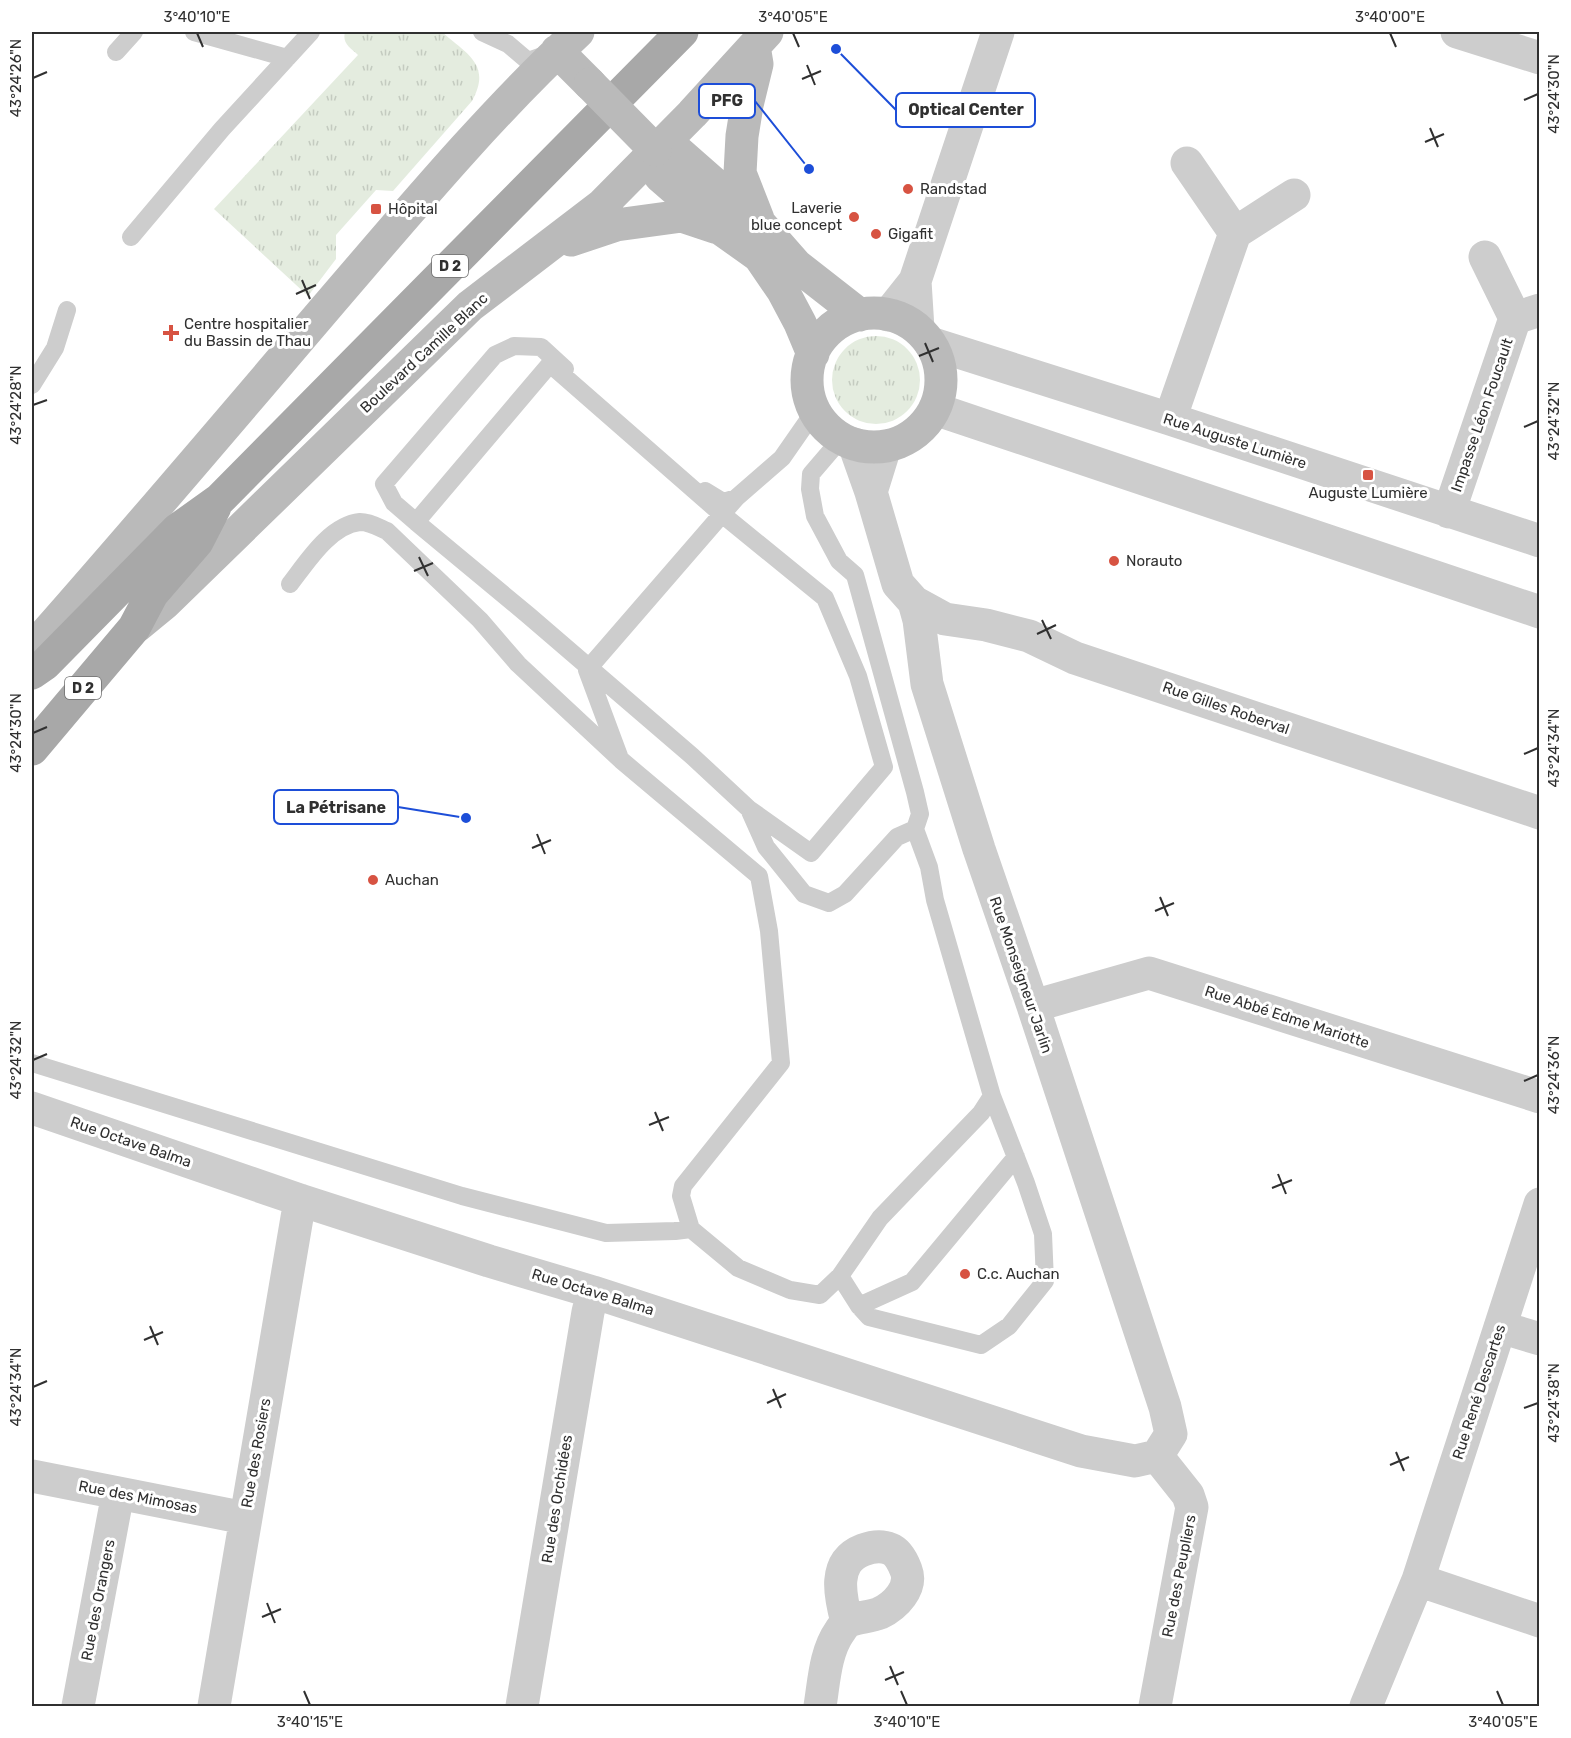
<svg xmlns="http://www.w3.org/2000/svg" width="1571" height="1738" font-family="Rubik,sans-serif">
<defs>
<pattern id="grass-tufts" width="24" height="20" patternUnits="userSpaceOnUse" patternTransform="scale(1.5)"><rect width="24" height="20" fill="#e4ecdf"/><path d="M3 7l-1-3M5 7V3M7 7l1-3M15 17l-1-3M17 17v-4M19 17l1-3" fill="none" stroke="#c4cbc0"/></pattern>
</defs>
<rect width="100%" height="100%" fill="#fff"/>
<path fill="url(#grass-tufts)" d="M 345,32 L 442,32 C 467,54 492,65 472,101 L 393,191 L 376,190 L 336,235 L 336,259 L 308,296 L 214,209 L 358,55 C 350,47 342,44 345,32 Z
M832 380a44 44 0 1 1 88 0a44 44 0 1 1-88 0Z"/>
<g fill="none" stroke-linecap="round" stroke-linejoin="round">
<path stroke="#cdcdcd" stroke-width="18" d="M 194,32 L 287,58
M 482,32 L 508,44 L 528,61 L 548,54
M 116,52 L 134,32
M 131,237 L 222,129 L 311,32
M 32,385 L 55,348 L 67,310
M 705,491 L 723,502 L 736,498
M 416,522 L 394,503 L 384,484 L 495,355 L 514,346 L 541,347 L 565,369
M 290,584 C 307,562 330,525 360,522 C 370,522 378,527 387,531 L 480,620 L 518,664 L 621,760 L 759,876 L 769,931 L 781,1063 L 683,1186 L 681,1196 L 691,1229 L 738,1268 L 790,1290 L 820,1295 L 840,1276 L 880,1218 L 981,1113 L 992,1096 L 935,900 L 929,867 L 915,829 L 920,814 L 915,792 L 855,575 L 839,561 L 815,516 L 810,489 L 811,474 L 841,439
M 619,756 L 587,670 L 736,498 L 782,458 L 814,412
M 749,809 L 811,853 L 884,767 L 858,676 L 825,598 L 717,510 L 550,364 L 416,522 L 528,615 L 692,756 L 749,809 L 766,847 L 804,894 L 829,903 L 845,894 L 897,837 L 915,829
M 32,1063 L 462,1196 L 606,1233 L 675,1231 L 691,1229
M 840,1276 L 859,1306 L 869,1317 L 981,1345 L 1009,1326 L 1045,1281 L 1043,1234 L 1026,1183 L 992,1096
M 859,1306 L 912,1282 L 1016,1157"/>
<path stroke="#cdcdcd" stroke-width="33" d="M 1457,32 L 1540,58
M 1187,163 L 1235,233 L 1294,195
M 1485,257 L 1515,318 L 1540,310
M 915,281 L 918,329
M 888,315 L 915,281 L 998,32
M 930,343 L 1170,419 L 1540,541
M 935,409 L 1540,612
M 1170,419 L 1235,233
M 854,444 L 871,492 L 898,584 L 914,602 L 919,620 L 927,684 L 979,849 L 1033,1006 L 1165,1407 L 1171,1434 L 1157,1456
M 871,492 L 885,447
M 1449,512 L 1515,318
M 914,602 L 945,619 L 986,625 L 1029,636 L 1075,658 L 1540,813
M 1033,1006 L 1149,973 L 1540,1097
M 32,1108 L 300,1200 L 489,1261 L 593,1292 L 1081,1451 L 1135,1461 L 1157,1456
M 1500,1327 L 1540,1339
M 32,1476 L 245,1518
M 1418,1580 L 1540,1621
M 78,1706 L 118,1493
M 214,1706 L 300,1200
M 522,1706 L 588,1312 L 593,1292
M 820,1706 C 824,1682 825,1652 840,1631 C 842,1628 845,1623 849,1621 C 858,1617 870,1617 880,1613 C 895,1606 913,1588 906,1570 C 903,1562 898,1552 890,1549 C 881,1545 871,1547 863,1550 C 832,1562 840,1596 847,1622
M 1155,1706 L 1192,1507 L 1188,1495 L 1157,1456
M 1366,1706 L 1418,1580 L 1540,1204"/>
<path stroke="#bababa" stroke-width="33" d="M 754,46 L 757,64 L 747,105 L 742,136 L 740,173 L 758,219
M 557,51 L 590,84
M 655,150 L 678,152 L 760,224 L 796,265 L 860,315
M 655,150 L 660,176 L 721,229 L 759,256 L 783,291 L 800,323 L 813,354
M 571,240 L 616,225 L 682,216 L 715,227
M807 380a67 67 0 1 1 134 0a67 67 0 1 1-134 0Z
M 137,626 L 165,603 L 470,306 L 602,205 L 692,114 L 767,32
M 32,649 C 133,535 231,419 330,303 C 410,210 489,115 578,32"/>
<path stroke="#a8a8a8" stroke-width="33" d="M 32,673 L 45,664 L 177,530 L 219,500 L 682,32
M 32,749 L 134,628 L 152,594 L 197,542 L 215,507"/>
<path stroke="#bababa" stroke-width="33" d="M 590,84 L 655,150"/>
</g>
<path fill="none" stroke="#303030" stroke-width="2" d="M 197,33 L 203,47M 793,33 L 799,47M 1390,33 L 1396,47M 807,65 L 815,85M 33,78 L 47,72M 802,79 L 821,71M 1524,100 L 1538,94M 1430,128 L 1438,147M 1425,142 L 1444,134M 302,280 L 310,299M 296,294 L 316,285M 925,343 L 933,362M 919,356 L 939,348M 33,405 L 47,400M 1524,427 L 1538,421M 419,557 L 428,576M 414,571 L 433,563M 1042,620 L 1051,639M 1037,634 L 1056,625M 33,733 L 47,727M 1524,754 L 1538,748M 537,834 L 545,854M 532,848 L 551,840M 1160,897 L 1168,916M 1155,911 L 1174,903M 33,1060 L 47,1054M 1524,1081 L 1538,1075M 655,1112 L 663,1131M 649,1125 L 669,1117M 1278,1174 L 1286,1194M 1272,1188 L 1292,1180M 150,1326 L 158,1345M 144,1340 L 163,1332M 33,1387 L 47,1381M 773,1389 L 781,1408M 767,1403 L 786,1394M 1524,1408 L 1538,1403M 1396,1452 L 1404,1471M 1390,1465 L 1409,1457M 267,1603 L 275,1623M 262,1617 L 281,1609M 890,1666 L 898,1685M 885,1680 L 904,1672M 304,1691 L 310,1705M 901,1691 L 907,1705M 1497,1691 L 1503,1705"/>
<g fill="#d75342" stroke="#fff" stroke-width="2">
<circle cx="908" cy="189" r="6"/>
<rect x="370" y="203" width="12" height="12" rx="3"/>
<circle cx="854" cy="217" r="6"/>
<circle cx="876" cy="234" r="6"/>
<path d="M168 324h6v6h6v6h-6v6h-6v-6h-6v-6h6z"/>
<rect x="1362" y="469" width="12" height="12" rx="3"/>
<circle cx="1114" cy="561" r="6"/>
<circle cx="373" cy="880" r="6"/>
<circle cx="965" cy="1274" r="6"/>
</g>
<g text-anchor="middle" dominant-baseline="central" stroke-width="6" stroke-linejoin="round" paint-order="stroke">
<g fill="#fff" stroke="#6e6e6e" stroke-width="1.5">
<rect x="432" y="255" width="36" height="22" rx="4.5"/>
<rect x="65" y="677" width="36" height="22" rx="4.5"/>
</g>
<g font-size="14" font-weight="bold" fill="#303030">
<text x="450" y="266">D 2</text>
<text x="83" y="688">D 2</text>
</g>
<g font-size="15" fill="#303030" stroke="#fff" text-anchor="start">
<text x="920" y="189">Randstad</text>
<text x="842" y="208" text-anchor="end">Laverie<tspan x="842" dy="17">blue concept</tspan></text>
<text x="388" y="209">Hôpital</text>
<text x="888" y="234">Gigafit</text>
<text x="184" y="324">Centre hospitalier<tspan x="184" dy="17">du Bassin de Thau</tspan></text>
<text x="1368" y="493" text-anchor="middle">Auguste Lumière</text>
<text x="1126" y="561">Norauto</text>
<text x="385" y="880">Auchan</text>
<text x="977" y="1274">C.c. Auchan</text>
</g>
<g font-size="15" fill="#303030" stroke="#fff">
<text transform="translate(424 353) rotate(-43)">Boulevard Camille Blanc</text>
<text transform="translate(1482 415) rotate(-71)">Impasse Léon Foucault</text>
<text transform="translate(1235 441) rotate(18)">Rue Auguste Lumière</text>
<text transform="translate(1226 708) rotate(19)">Rue Gilles Roberval</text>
<text transform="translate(1021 975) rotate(71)">Rue Monseigneur Jarlin</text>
<text transform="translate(1287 1017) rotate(18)">Rue Abbé Edme Mariotte</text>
<text transform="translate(131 1142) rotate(19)">Rue Octave Balma</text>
<text transform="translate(593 1292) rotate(17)">Rue Octave Balma</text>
<text transform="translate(1479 1392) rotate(-72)">Rue René Descartes</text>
<text transform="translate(256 1453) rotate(-80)">Rue des Rosiers</text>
<text transform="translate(138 1497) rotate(11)">Rue des Mimosas</text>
<text transform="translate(557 1499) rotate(-81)">Rue des Orchidées</text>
<text transform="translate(1179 1576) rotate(-79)">Rue des Peupliers</text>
<text transform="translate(98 1600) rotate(-79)">Rue des Orangers</text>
</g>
</g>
<path fill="none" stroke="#1d4ed8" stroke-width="2" d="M809 169L755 101M836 49L896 110M466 818L398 807"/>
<g fill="#1d4ed8" stroke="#fff" stroke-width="2">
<circle cx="809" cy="169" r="6"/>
<circle cx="836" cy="49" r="6"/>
<circle cx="466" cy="818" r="6"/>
</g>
<g fill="#fff" stroke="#1d4ed8" stroke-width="2">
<rect x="699" y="84" width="56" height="34" rx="6"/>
<rect x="896" y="93" width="139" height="34" rx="6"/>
<rect x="274" y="790" width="124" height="34" rx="6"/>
</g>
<g font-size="16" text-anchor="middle" font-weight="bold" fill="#303030">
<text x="727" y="106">PFG</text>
<text x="966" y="115">Optical Center</text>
<text x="336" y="813">La Pétrisane</text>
</g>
<rect width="1571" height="1738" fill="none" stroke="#ffffff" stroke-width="66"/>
<rect x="33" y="33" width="1505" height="1672" fill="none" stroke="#303030" stroke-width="2"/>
<g font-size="15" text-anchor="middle" fill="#303030">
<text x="197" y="22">3°40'10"E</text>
<text x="793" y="22">3°40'05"E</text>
<text x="1390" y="22">3°40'00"E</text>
<text transform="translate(16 78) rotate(-90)" y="5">43°24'26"N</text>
<text transform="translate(1554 94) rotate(-90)" y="5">43°24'30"N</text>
<text transform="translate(16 405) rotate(-90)" y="5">43°24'28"N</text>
<text transform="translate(1554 421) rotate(-90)" y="5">43°24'32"N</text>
<text transform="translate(16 733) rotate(-90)" y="5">43°24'30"N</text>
<text transform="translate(1554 748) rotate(-90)" y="5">43°24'34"N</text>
<text transform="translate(16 1060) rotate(-90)" y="5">43°24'32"N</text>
<text transform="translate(1554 1075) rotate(-90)" y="5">43°24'36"N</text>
<text transform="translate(16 1387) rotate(-90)" y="5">43°24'34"N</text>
<text transform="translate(1554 1403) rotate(-90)" y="5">43°24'38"N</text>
<text x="310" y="1727">3°40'15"E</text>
<text x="907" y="1727">3°40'10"E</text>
<text x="1503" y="1727">3°40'05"E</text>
</g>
</svg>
